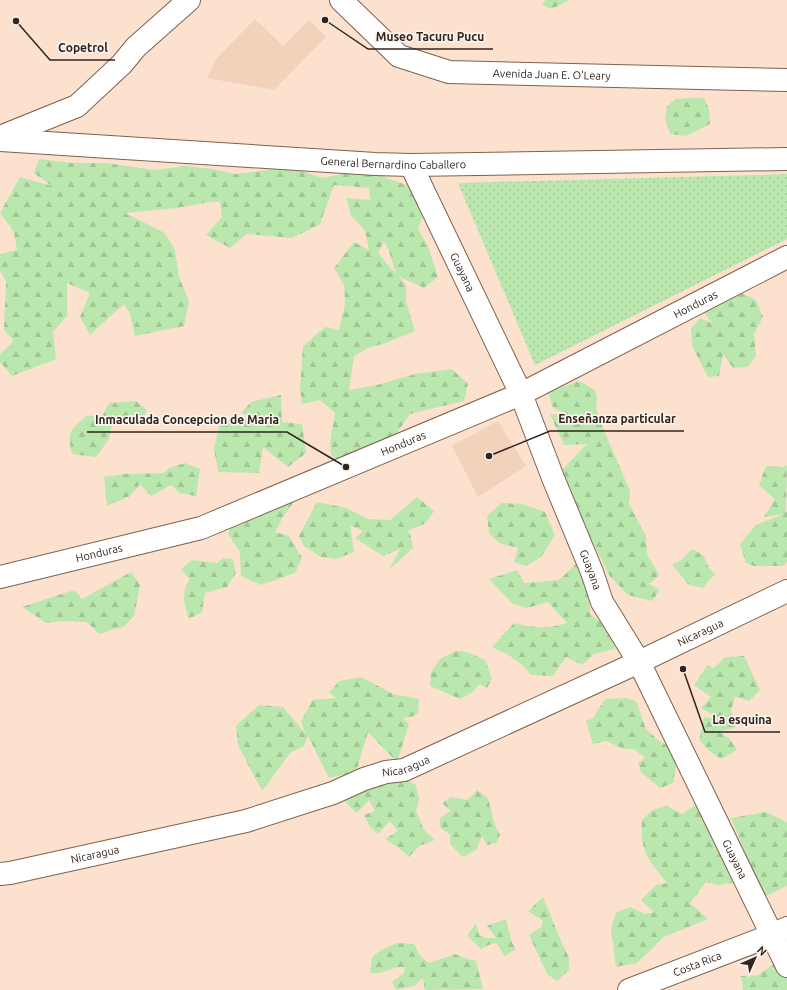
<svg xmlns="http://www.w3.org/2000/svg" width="787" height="990" font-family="Ubuntu,sans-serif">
<defs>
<pattern id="grass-dots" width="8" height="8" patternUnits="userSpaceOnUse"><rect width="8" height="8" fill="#bae7ae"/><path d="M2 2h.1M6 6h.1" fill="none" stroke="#a0c695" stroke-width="1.8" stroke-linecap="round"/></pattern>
<pattern id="forest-firs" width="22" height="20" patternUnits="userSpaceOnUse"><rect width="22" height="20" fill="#bae7ae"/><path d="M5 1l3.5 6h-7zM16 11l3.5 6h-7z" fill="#a0c695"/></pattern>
</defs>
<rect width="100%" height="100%" fill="#fde1cf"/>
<path fill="#f3d2bc" d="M 255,19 L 283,46 L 309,20 L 326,37 L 274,90 L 207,78 L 216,59 Z
M 498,421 L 526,466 L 478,497 L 452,446 Z"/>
<path fill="url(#grass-dots)" d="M 787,174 L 787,239 L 535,365 L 458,183 Z"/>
<path fill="url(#forest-firs)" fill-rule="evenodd" d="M 546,0 L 569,0 L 552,9 L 542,5 Z
M 694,98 L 704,98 L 709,109 L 710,124 L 686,136 L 670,134 L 665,119 L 667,106 L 676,99 Z
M 39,159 L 73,163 L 106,163 L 155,170 L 186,166 L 212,169 L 235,174 L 275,169 L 296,169 L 322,178 L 343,174 L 375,164 L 386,178 L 410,186 L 424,213 L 418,229 L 428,246 L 438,277 L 424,288 L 398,276 L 406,285 L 406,302 L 415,331 L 386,343 L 368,348 L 354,356 L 349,390 L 377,385 L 415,374 L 452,369 L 468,384 L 464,401 L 410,414 L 396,434 L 346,467 L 331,455 L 330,442 L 335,413 L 320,400 L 302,404 L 300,388 L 303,346 L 325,327 L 339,330 L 345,304 L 344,285 L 334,268 L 354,242 L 369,250 L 365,231 L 351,215 L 346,198 L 371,200 L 369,188 L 334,185 L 320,224 L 292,238 L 247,234 L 230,248 L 206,235 L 222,217 L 220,202 L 209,202 L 177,208 L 125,213 L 165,233 L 175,250 L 179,277 L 189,301 L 184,326 L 135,336 L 130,314 L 124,304 L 90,335 L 80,317 L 90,293 L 67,283 L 67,316 L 53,332 L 56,359 L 12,376 L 0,362 L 0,354 L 14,341 L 4,330 L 6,281 L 0,271 L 0,254 L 17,250 L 14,232 L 0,213 L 20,177 L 52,186 L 34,173 ZM 384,241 L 389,251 L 396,274 L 378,253 Z
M 728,287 L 756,300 L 763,317 L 754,334 L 756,356 L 748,367 L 733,368 L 723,354 L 719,376 L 708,377 L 692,346 L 691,328 L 700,318 L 712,323 L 702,310 Z
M 579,381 L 595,390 L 597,398 L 596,408 L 605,433 L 630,491 L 629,504 L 646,536 L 647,554 L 659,575 L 649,584 L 660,590 L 652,601 L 628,595 L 609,575 L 559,473 L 587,444 L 564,445 L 550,414 L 567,415 L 553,408 L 548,392 Z
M 281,395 L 282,422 L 302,424 L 306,453 L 288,467 L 263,447 L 259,473 L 218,472 L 214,449 L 220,422 L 252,418 L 241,413 L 251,402 Z
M 136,401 L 147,410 L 143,419 L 122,422 L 112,425 L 109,439 L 96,457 L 72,454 C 67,431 70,431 86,416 L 103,415 L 109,403 Z
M 185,463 L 200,469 L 196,496 L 180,493 L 171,485 L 151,496 L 140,484 L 130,496 L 107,506 L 104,477 L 123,474 L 164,473 L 169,468 Z
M 787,465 L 786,512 L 787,512 L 787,562 L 783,566 L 754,566 L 746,563 L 740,544 L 756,525 L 783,514 L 764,517 L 775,499 L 759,485 L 766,466 L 784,467 Z
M 417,497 L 434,511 L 426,523 L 408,531 L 411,536 L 413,548 L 389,570 L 400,549 L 383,556 L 355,538 L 363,531 L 350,525 L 354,552 L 336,559 L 321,557 L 304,546 L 299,536 L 317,502 L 346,508 L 368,519 L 390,520 Z
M 262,503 L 293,503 L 283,517 L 275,532 L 289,536 L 302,558 L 295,573 L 261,585 L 241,576 L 240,552 L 228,534 L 232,525 L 251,520 Z
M 501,503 L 522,504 L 545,512 L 555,535 L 541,557 L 526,566 L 514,562 L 518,548 L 499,543 L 489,533 L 487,516 Z
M 692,549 L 704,556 L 708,566 L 715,575 L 708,581 L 704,588 L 689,585 L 672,565 L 682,559 Z
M 223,558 L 233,559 L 236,573 L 227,587 L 205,593 L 202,612 L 189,619 C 184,603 180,594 190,579 L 181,569 L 192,560 L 217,563 Z
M 576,564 L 596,583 L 590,598 L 590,614 L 612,630 L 615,649 L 594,654 L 582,665 L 566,657 L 553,676 L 531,675 C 518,659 509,655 492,647 L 514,623 C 532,628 549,629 567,623 L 548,602 L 527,608 L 513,604 L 489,579 L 517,570 L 524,583 L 559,580 Z
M 131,572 L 140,585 L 134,616 L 125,626 L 99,634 L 87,622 L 64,621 L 46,623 L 22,607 L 74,590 L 82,599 Z
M 456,651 L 467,652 L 485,660 L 492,678 L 487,688 L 479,684 L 473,692 L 460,699 L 430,686 L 431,672 L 440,659 Z
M 744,656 L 760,690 L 749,701 L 735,697 L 731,710 L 736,727 L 719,732 L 730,739 L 737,750 L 721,759 L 707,749 L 699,740 L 704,717 L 726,720 L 716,717 L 701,708 L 711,697 L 694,685 L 707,666 L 714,668 L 725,657 Z
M 361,677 L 393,694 L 419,699 L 418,714 L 410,717 L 403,718 L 409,724 L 397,762 L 368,732 L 356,772 L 329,778 L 308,736 L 304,746 L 291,752 L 262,791 L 238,745 L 236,726 L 259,705 L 283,707 L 306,734 L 301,722 L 312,700 L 337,698 L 329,693 L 339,681 Z
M 625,698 L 636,701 L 646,729 L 658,740 L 668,746 L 677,761 L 673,783 L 660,788 L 642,773 L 638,763 L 645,758 L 634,749 L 623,749 L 607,741 L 593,744 L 586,721 L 593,718 L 605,699 Z
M 376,773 L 404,779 L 416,785 L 419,799 L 416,811 L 424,830 L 435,840 L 419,846 L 409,857 L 398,847 L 385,839 L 398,831 L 390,821 L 378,834 L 370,827 L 364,815 L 375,811 L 369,800 L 357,813 L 346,803 L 344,786 Z
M 477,790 L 488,798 L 495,826 L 500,834 L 497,843 L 487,845 L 482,836 L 476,850 L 463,857 L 450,844 L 450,835 L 440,827 L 440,818 L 451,811 L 442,803 L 451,797 L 467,800 Z
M 704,800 L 730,860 L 733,883 L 718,885 L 706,882 L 690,903 L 708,919 L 664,937 L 637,963 L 616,967 L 611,929 L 616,913 L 630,907 L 645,914 L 654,912 L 641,900 L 656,885 L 667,883 C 648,858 640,853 642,820 L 652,810 L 667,806 L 682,814 Z
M 766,812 L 787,822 L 787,886 L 766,896 L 757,881 L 731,818 Z
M 543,897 L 561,941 L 569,958 L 569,970 L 557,981 L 547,974 L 529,935 L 541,927 L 543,921 L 528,911 Z
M 506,919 L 512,943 L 516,949 L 505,956 L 496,943 L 491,944 L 481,949 L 467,936 L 476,923 L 479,935 L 487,938 L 496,938 L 487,926 Z
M 397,943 L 414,944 L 421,957 L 429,963 L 455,954 L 467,959 L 476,961 L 483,989 L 425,990 L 423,978 L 414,986 L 396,990 L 392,982 L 404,973 L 405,967 L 398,967 L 380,973 L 370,973 L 372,957 L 381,950 Z
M 774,964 L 787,973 L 787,990 L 743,990 L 741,976 L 758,975 Z"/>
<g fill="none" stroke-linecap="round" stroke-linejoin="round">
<defs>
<g id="minor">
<path id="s1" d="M 341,0 L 399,56 L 449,72 L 787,80"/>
<path id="s2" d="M 0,140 L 375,164 L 411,165 L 787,159"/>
<path id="s3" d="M 411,165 L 521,394 L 553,478 L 592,572 L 602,602 L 639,662 L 787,966"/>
<path id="s4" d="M 0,577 L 201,528 L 521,394 L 787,257"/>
<path id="s5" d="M 0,874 L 10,873 L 246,821 L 333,793 L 364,779 L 386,772 L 404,770 L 639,662 L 787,591"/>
<path id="s6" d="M 629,990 L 772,935 L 787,928"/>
</g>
<path id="trunk" d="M 0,137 L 77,106 L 122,64 L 136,47 L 189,0"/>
</defs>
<use href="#minor" stroke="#7f614d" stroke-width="24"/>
<use href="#trunk" stroke="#7f614d" stroke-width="24"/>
<use href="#minor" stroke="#fff" stroke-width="22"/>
<use href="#trunk" stroke="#fff" stroke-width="22"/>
</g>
<g text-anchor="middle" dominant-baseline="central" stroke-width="3.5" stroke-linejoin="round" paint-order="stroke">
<g font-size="11" fill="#31241c" stroke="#faf3ee">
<text stroke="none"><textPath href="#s1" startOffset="236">Avenida Juan E. O'Leary</textPath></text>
<text stroke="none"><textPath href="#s2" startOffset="394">General Bernardino Caballero</textPath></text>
<text stroke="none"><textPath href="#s3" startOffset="119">Guayana</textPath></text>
<text stroke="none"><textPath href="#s4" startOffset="750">Honduras</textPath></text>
<text stroke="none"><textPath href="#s4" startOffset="426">Honduras</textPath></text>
<text stroke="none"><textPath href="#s4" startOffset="102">Honduras</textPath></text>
<text stroke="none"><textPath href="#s3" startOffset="443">Guayana</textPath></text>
<text stroke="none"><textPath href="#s5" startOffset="745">Nicaragua</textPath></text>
<text stroke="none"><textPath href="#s5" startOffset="421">Nicaragua</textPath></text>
<text stroke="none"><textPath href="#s5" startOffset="97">Nicaragua</textPath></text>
<text stroke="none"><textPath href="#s3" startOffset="767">Guayana</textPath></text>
<text stroke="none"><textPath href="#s6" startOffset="73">Costa Rica</textPath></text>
</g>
</g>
<path fill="none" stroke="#31241c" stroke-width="1.5" d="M325 20L368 49H493M16 21L50 60H115M489 456L550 431H684M346 467L287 432H87M683 669L705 732H780"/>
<g fill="#31241c" stroke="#faf3ee" stroke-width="1.5">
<circle cx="325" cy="20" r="4"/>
<circle cx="16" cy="21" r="4"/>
<circle cx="489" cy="456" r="4"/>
<circle cx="346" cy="467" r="4"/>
<circle cx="683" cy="669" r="4"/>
</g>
<g font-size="12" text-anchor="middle" font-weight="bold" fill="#31241c" stroke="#faf3ee" stroke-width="3.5" stroke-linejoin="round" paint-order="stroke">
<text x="430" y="41">Museo Tacuru Pucu</text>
<text x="83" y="52">Copetrol</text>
<text x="617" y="423">Enseñanza particular</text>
<text x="187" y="424">Inmaculada Concepcion de Maria</text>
<text x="742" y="724">La esquina</text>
</g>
<g transform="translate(755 958) rotate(45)" stroke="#faf3ee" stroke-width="3" paint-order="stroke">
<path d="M0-3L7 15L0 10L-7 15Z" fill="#31241c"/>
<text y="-6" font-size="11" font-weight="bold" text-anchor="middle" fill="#31241c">N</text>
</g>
</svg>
